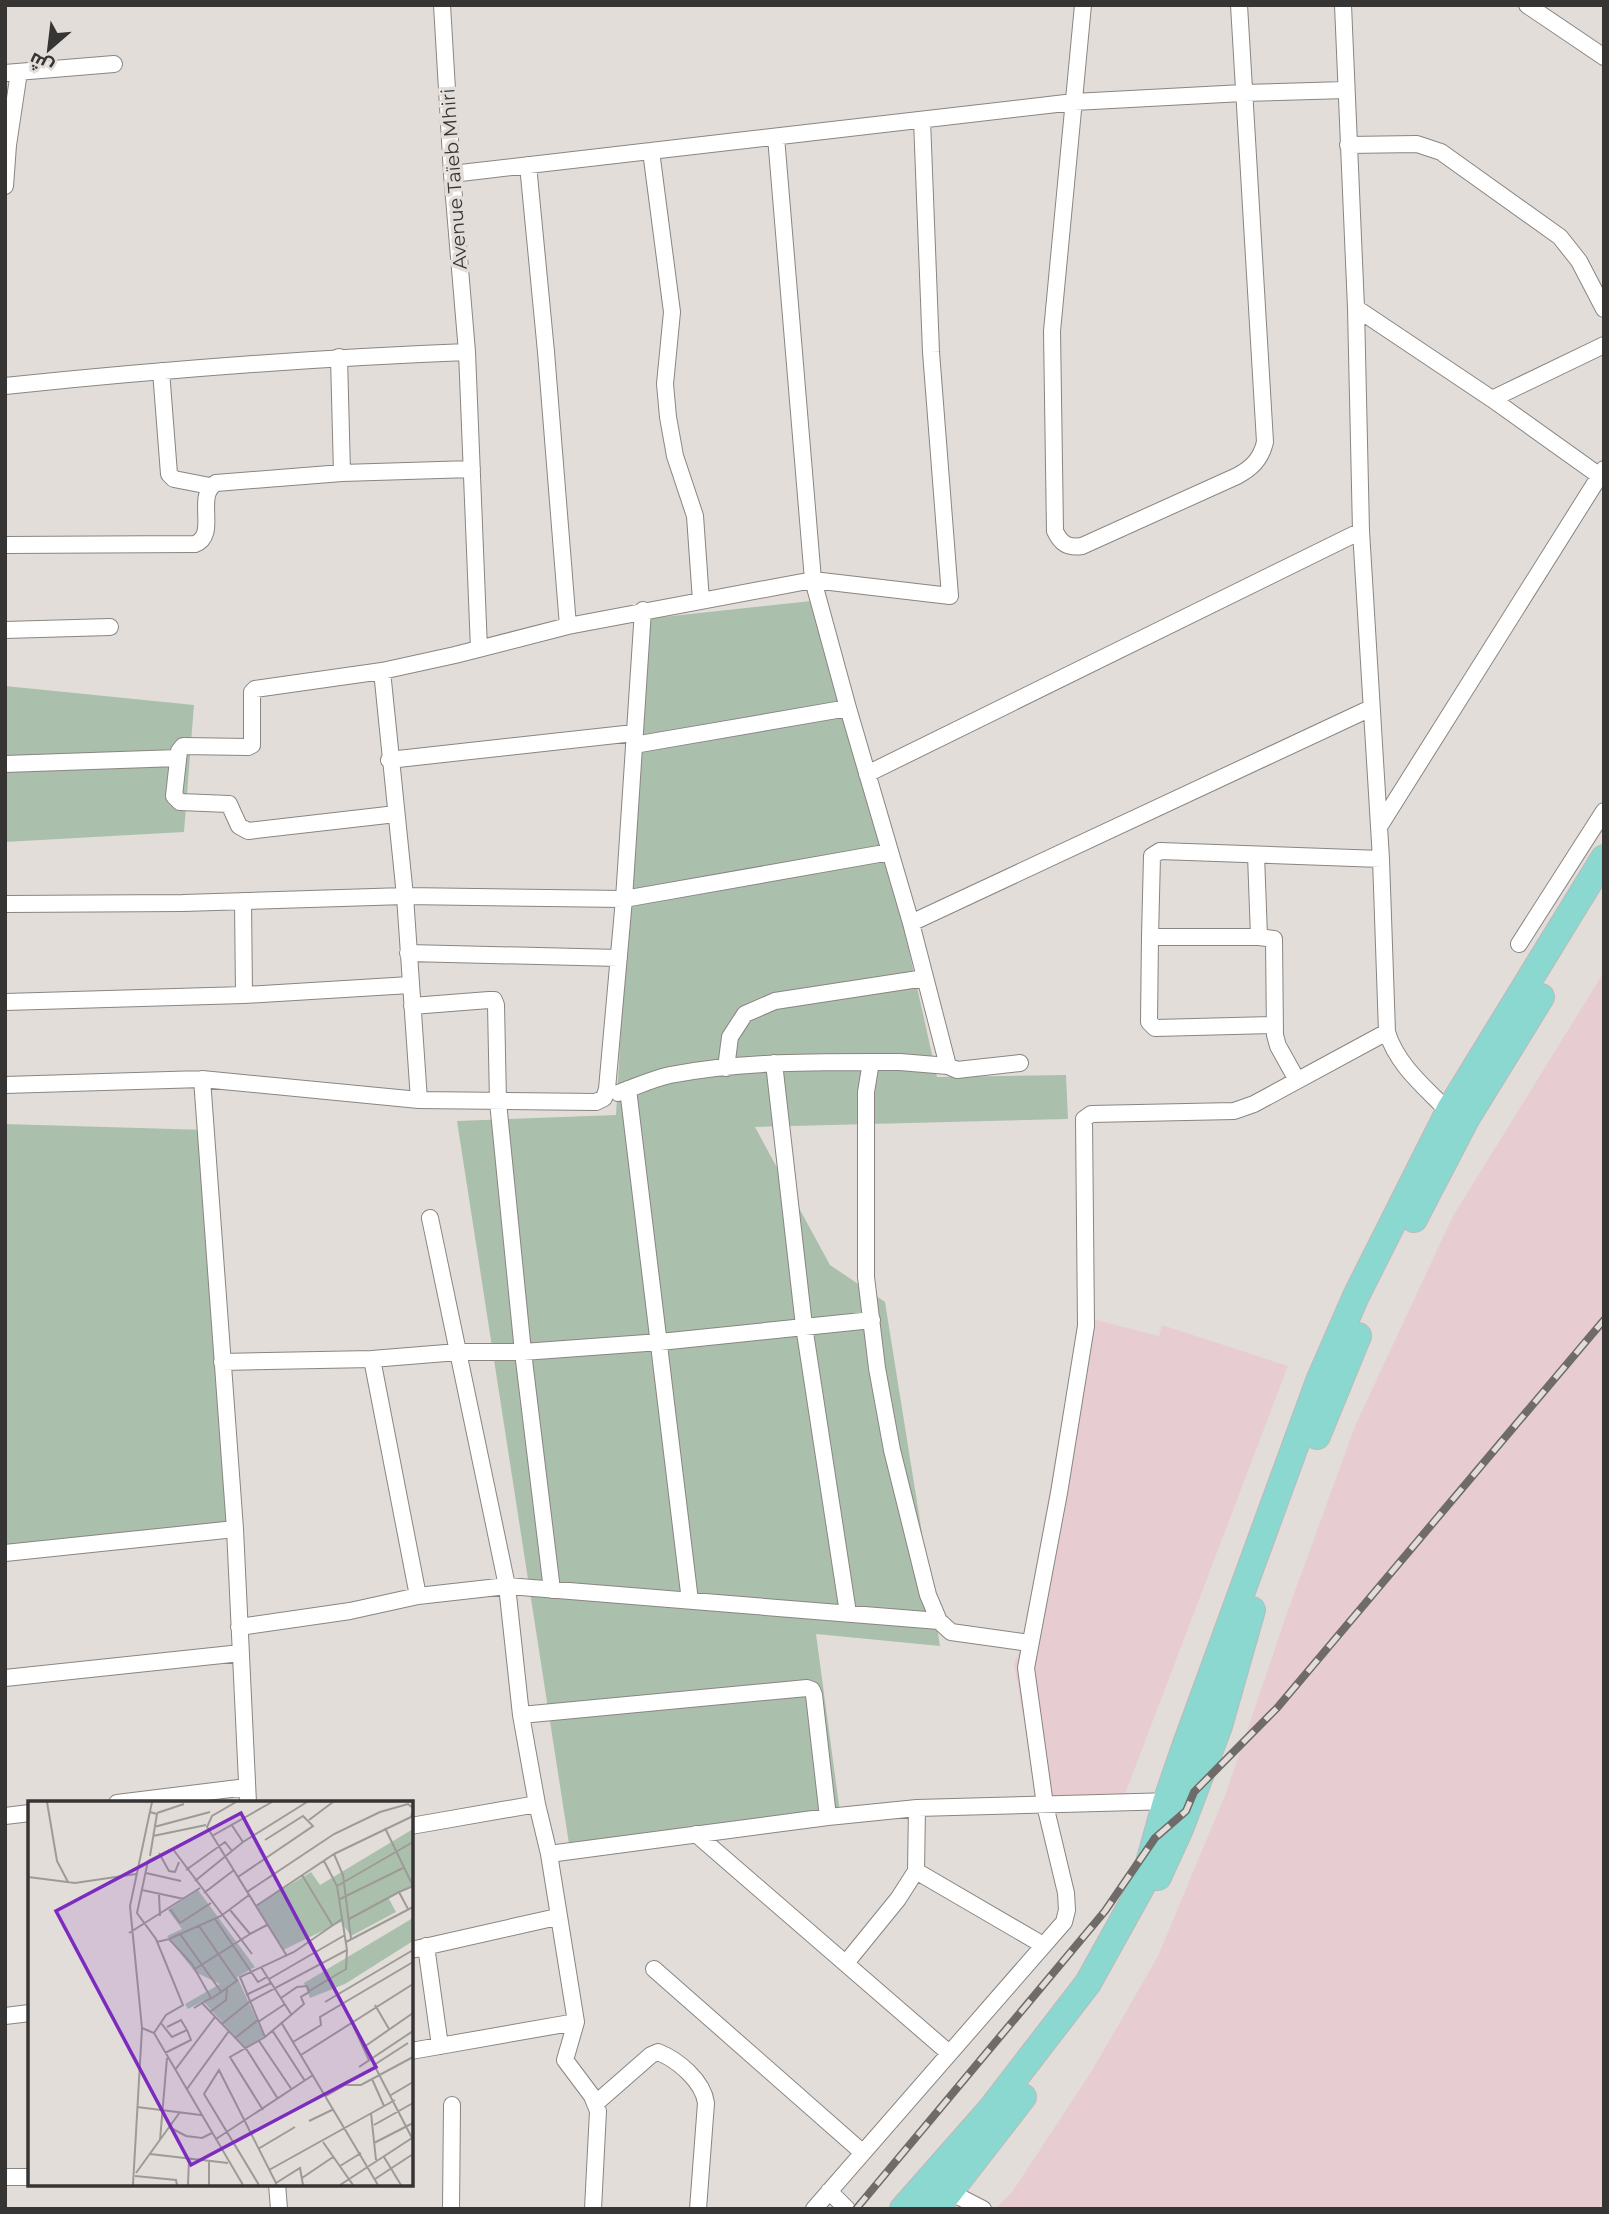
<svg xmlns="http://www.w3.org/2000/svg" width="1609" height="2214" font-family="Montserrat,Cairo,sans-serif">
<rect width="100%" height="100%" fill="#e3ddd9"/>
<path fill="#e7cdd2" d="M 1604,972 L 1604,2209 L 995,2209 L 1012,2192 L 1093,2069 L 1158,1956 L 1226,1793 L 1287,1613 L 1355,1426 L 1453,1216 Z
M 1081,1316 L 1159,1336 L 1162,1325 L 1288,1366 L 1125,1794 L 1038,1802 L 1014,1664 L 1022,1645 Z"/>
<path fill="#aac0ad" d="M 811,601 L 903,924 L 937,1077 L 1066,1075 L 1068,1119 L 755,1127 L 830,1265 L 885,1302 L 940,1646 L 816,1634 L 841,1820 L 569,1844 L 457,1121 L 616,1115 L 644,619 Z
M 5,686 L 194,705 L 184,832 L 5,842 Z
M 5,1124 L 207,1130 L 227,1535 L 5,1546 Z"/>
<g fill="none" stroke-linecap="round" stroke-linejoin="round">
<defs>
<path id="minor" d="M 442,5 L 452,174 L 467,352 L 479,649
M 1083,5 L 1052,331 L 1055,531 C 1061,544 1068,548 1082,546 L 1237,476 C 1252,468 1261,459 1265,442 L 1239,5
M 1343,5 L 1356,308 L 1361,531 L 1381,859 L 1387,1032 C 1396,1062 1420,1083 1441,1104 L 1450,1109
M 1527,5 L 1604,57
M 5,73 L 114,64
M 776,137 L 813,580 L 848,708 L 911,923 L 948,1066 L 957,1070 L 1020,1063
M 1348,145 L 1417,144 L 1441,152 L 1560,237 L 1579,261 L 1604,309
M 651,151 L 672,312 L 665,384 L 668,417 L 675,456 L 695,516 L 701,601
M 528,165 L 546,352 L 568,626
M 452,174 L 1074,102 L 1243,93 L 1346,90
M 5,186 L 8,145 L 19,72
M 1356,308 L 1492,399 L 1604,479
M 339,357 L 342,473
M 161,371 L 169,474 L 174,479 L 210,486
M 5,386 C 159,370 313,358 467,352
M 1492,399 L 1604,345
M 5,545 L 195,544 C 219,535 194,495 216,483 L 342,473 L 472,469
M 5,630 L 110,627
M 382,671 L 405,896 L 419,1100
M 634,745 L 848,708
M 389,760 L 634,733
M 5,764 L 178,758
M 867,774 L 1361,531
M 396,814 L 248,831 L 239,826 L 229,804 L 180,802 L 174,796 L 179,751 L 183,746 L 248,747 L 252,745 L 252,692 L 255,689 L 382,671 L 455,655 L 568,626 L 813,580 L 950,596 L 931,352 L 922,120
M 1379,827 L 1604,469
M 1256,855 L 1259,937
M 243,901 L 244,995
M 5,904 L 183,903 L 405,896 L 624,899 L 890,852
M 911,923 L 1371,708
M 1150,937 L 1152,856 L 1160,851 L 1381,859
M 1519,944 L 1604,811
M 408,953 L 619,958
M 5,1002 L 244,995 L 410,985
M 412,1006 L 489,1000 L 494,1000 L 496,1005 L 498,1102 L 523,1352 L 552,1590
M 1274,1025 L 1155,1028 L 1149,1022 L 1150,937 L 1259,937 L 1274,939 L 1275,1035 L 1278,1046 L 1297,1080
M 774,1063 L 804,1326 L 848,1613
M 948,1066 L 900,1062 L 871,1062 L 866,1092 L 866,1277 L 877,1368 L 892,1450 L 928,1595 L 939,1621 L 951,1632 L 1030,1643
M 726,1068 L 730,1037 L 745,1014 L 775,1001 L 925,978
M 202,1079 L 235,1529 L 248,1803
M 5,1085 L 202,1079 L 419,1100 L 596,1102 L 604,1098 L 607,1089 L 624,899 L 643,610
M 628,1089 L 690,1601
M 618,1093 C 635,1087 652,1079 670,1075 C 736,1062 803,1062 871,1062
M 430,1218 L 507,1586 L 521,1715 L 537,1804 L 549,1854 L 576,2022 L 565,2060 L 592,2096 L 598,2111 L 593,2209
M 372,1359 L 458,1352 L 523,1352 L 660,1342 L 872,1320
M 222,1362 L 372,1359 L 418,1596
M 5,1553 L 235,1529
M 239,1627 L 350,1611 L 418,1596 L 507,1586 L 939,1621
M 5,1678 L 241,1653
M 521,1715 L 807,1688 L 812,1690 L 814,1695 L 828,1817
M 117,1803 L 247,1787
M 5,1816 L 30,1813
M 411,1826 L 537,1804
M 696,1834 L 949,2053
M 549,1854 L 828,1817 L 917,1808 L 1173,1801
M 916,1871 L 1043,1945
M 426,1946 L 440,2046
M 411,1950 L 557,1917
M 846,1963 L 898,1899 L 916,1871 L 917,1808
M 654,1969 L 862,2152
M 5,2016 L 30,2013
M 411,2051 L 576,2022
M 595,2104 L 651,2055 L 658,2052 C 678,2060 703,2081 706,2103 L 698,2209
M 5,2177 L 30,2177
M 277,2184 L 279,2209
M 944,2189 L 983,2209
M 829,2191 L 847,2209
M 451,2209 L 452,2105
M 814,2209 L 1064,1922 L 1067,1910 L 1066,1893 L 1045,1805 L 1026,1668 L 1059,1493 L 1086,1326 L 1084,1119 L 1091,1114 L 1234,1111 L 1254,1104 L 1387,1032"/>
<path id="trunk" d="M 1414,1219 L 1466,1119 L 1541,997
M 1317,1436 L 1358,1336
M 1158,1877 L 1180,1829 L 1219,1726 L 1252,1610
M 903,2209 L 991,2109 L 1088,1983 L 1143,1884 L 1166,1802 L 1186,1744 L 1319,1381 L 1356,1296 L 1450,1109 L 1604,858
M 936,2209 L 1023,2097"/>
</defs>
<use href="#minor" stroke="#8a8581" stroke-width="18"/>
<use href="#trunk" stroke="#bbbaba" stroke-width="28"/>
<use href="#minor" stroke="#fff" stroke-width="16"/>
<use href="#trunk" stroke="#8ad8d0" stroke-width="26"/>
<defs>
<path id="rail" d="M 856,2209 L 1105,1911 L 1155,1838 L 1186,1811 L 1194,1792 L 1277,1708 L 1604,1320"/>
</defs>
<use href="#rail" stroke="#6e6b69" stroke-width="8"/>
<use href="#rail" stroke="#e3ddd9" stroke-width="5" stroke-dasharray="16" stroke-linecap="butt"/>
</g>
<g text-anchor="middle" dominant-baseline="central" stroke-width="7" stroke-linejoin="round" paint-order="stroke">
<g font-size="19" fill="#373534" stroke="#e3ddd9">
<text transform="translate(454 179) rotate(-94)">Avenue Taïeb Mhiri</text>
</g>
</g>
<g transform="translate(28 1801)">
<rect width="385" height="385" fill="#e3ddd9"/>
<path d="M 385,28 L 385,84 L 360,96 L 368,111 L 323,135 L 313,121 L 255,149 L 228,104 L 283,71 L 292,84 ZM 170,89 L 227,166 L 209,176 L 236,235 L 218,247 L 175,200 L 160,208 L 157,203 L 192,183 L 167,171 L 139,135 L 154,128 L 140,109 ZM 385,117 L 385,140 L 317,183 L 282,197 L 276,182 Z" fill="#aac0ad"/>
<path fill="none" stroke="#9e9a97" stroke-width="2" d="M 19,1 L 29,60 L 40,81M 208,1 L 184,15 L 179,26 L 259,155M 129,12 L 156,3M 281,19 L 305,1M 203,23 L 215,41M 126,26 L 182,11M 357,27 L 385,85M 125,35 L 178,24M 184,35 L 244,1M 144,47 L 224,153M 131,52 L 141,70 L 147,71 L 151,61M 306,53 L 383,16 L 385,9M 122,55 L 129,13 L 122,11M 158,69 L 197,41 L 204,50M 118,72 L 153,80M 274,74 L 305,125M 0,76 L 47,82 L 108,73M 210,76 L 285,25 L 275,15 L 237,39M 167,80 L 215,41 L 279,1M 309,85 L 385,41M 114,89 L 156,98M 219,91 L 306,33 L 352,11 L 380,3 L 385,7M 176,92 L 206,69M 131,94 L 132,115M 312,98 L 375,67M 228,105 L 306,53 L 315,74 L 323,138M 142,108 L 152,122 L 183,102M 380,108 L 371,91 L 385,85M 202,109 L 222,133 L 239,124M 187,118 L 230,181 L 239,176M 321,118 L 371,91M 171,125 L 209,180M 101,132 L 172,87M 152,133 L 194,192M 141,138 L 193,115 L 221,94M 129,141 L 141,138 L 164,163 L 183,197 L 174,202M 318,141 L 385,106M 233,166 L 263,213M 167,168 L 222,133M 241,178 L 317,134M 281,190 L 318,168 L 319,149M 218,194 L 243,182M 183,198 L 210,179M 297,201 L 385,149M 347,204 L 361,228M 166,207 L 174,202 L 219,249 L 250,298M 182,211 L 198,199 L 199,188M 230,221 L 257,203M 253,221 L 350,384M 133,222 L 144,236 L 159,229 L 153,219 L 139,226M 324,222 L 341,259M 194,223 L 221,201 L 319,149 L 309,85 L 296,60M 114,227 L 126,232 L 215,384M 244,229 L 277,280M 126,232 L 138,214 L 155,204 L 128,138 L 109,112 L 120,60 L 181,29M 237,236 L 212,176 L 266,151 L 314,118M 207,237 L 230,219M 231,240 L 264,289M 265,241 L 293,224 L 292,216 L 385,161M 336,246 L 385,212M 137,252 L 163,239 L 159,229M 273,254 L 385,183M 346,264 L 380,242M 331,266 L 385,230M 147,269 L 187,216M 344,278 L 356,305M 159,288 L 201,230M 363,294 L 385,281M 298,295 L 317,284 L 333,284 L 385,256M 109,306 L 173,314M 235,309 L 202,256 L 237,236 L 276,203 L 273,196 L 281,191 L 279,185 L 269,186 L 253,197M 343,312 L 348,359M 281,320 L 306,308M 346,324 L 385,302M 141,326 L 158,335 L 174,337 L 184,332M 188,338 L 285,274M 132,339 L 139,257M 295,341 L 325,384M 346,342 L 385,322M 230,348 L 267,326M 122,353 L 200,362M 356,356 L 373,384M 312,365 L 333,352M 241,369 L 367,299M 108,372 L 152,311M 107,375 L 148,379 L 149,384M 274,377 L 305,356M 347,378 L 385,353M 248,382 L 272,367 L 275,384M 105,384 L 114,227 L 102,105 L 124,1M 160,384 L 161,358M 181,384 L 181,360M 231,384 L 176,293 L 191,269 L 249,384M 312,384 L 384,337 L 343,258"/>
<path fill="#7b2cbf" fill-opacity="0.15" stroke="#7b2cbf" stroke-width="3.5" d="M 213,12 L 348,266 L 163,364 L 28,110 Z"/>
<rect width="385" height="385" fill="none" stroke="#373534" stroke-width="3.5"/>
</g>
<rect width="1609" height="2214" fill="none" stroke="#373534" stroke-width="14"/>
<g transform="translate(49 49) rotate(208)" stroke="#e3ddd9" stroke-width="5" paint-order="stroke">
<path d="M0-5L12 26L0 18L-12 26Z" fill="#373534"/>
<text y="-10" font-size="19" font-weight="bold" text-anchor="middle" fill="#373534">ش</text>
</g>
</svg>
